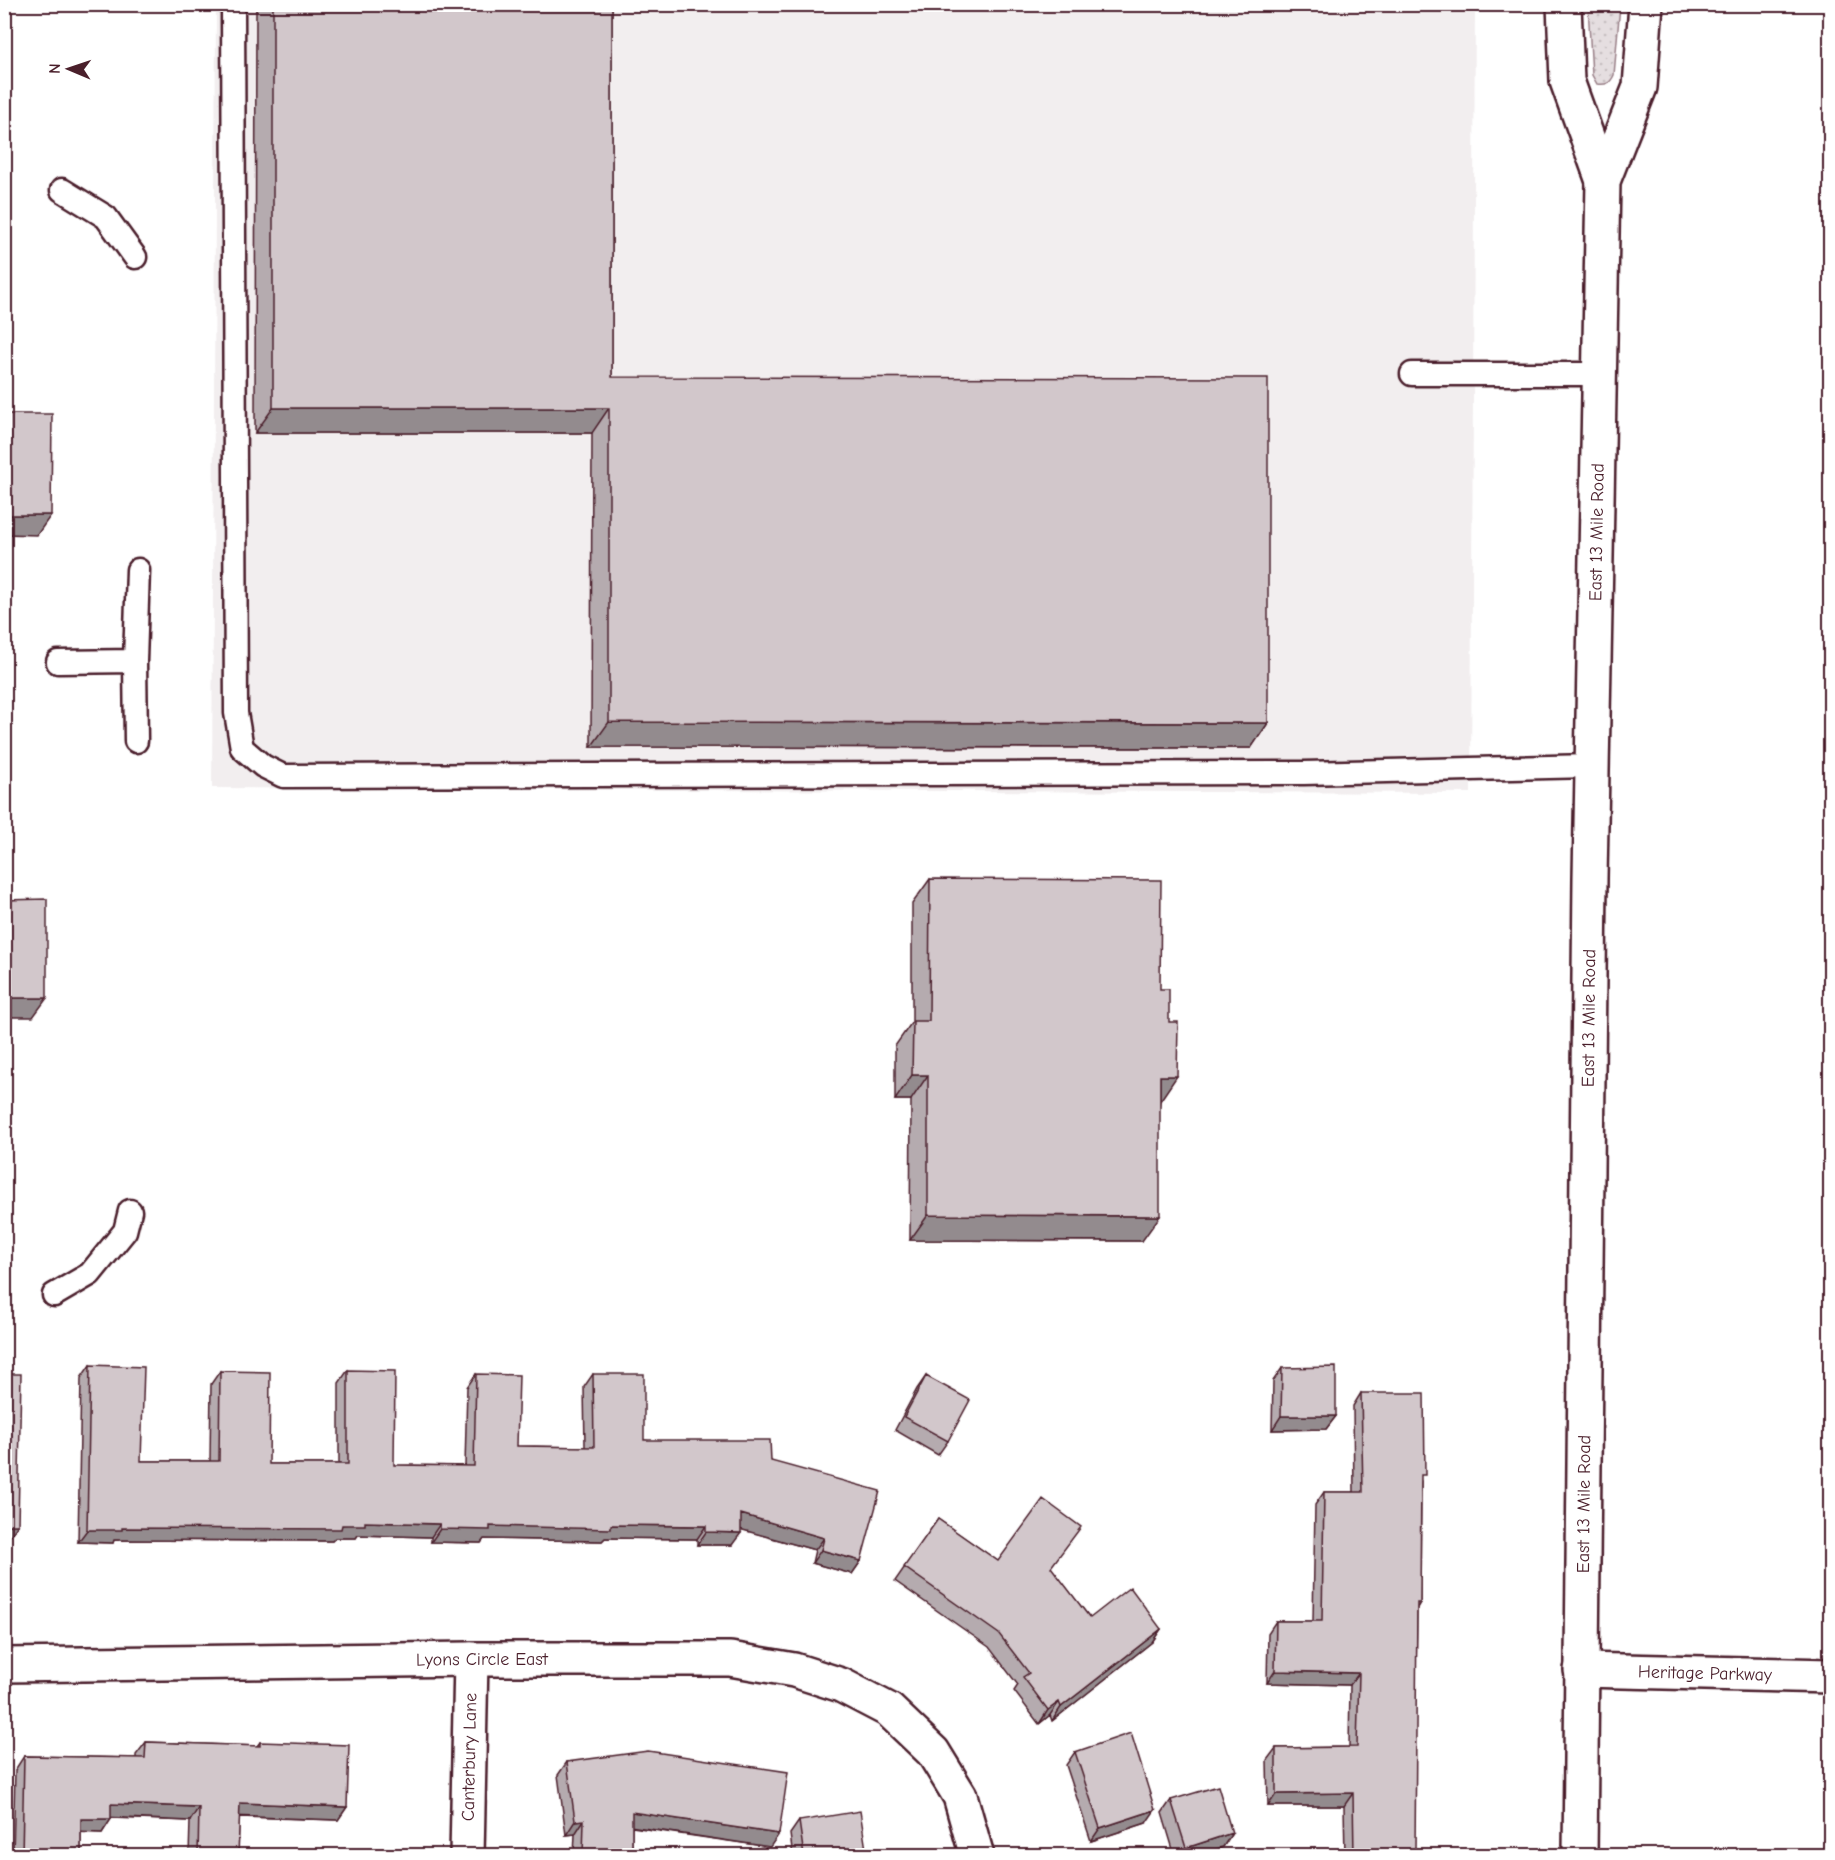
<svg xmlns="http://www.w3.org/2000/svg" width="1835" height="1860" font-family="'Comic Neue',sans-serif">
<defs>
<pattern id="grass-dots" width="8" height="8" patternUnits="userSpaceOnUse" patternTransform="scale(1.5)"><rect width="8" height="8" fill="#e5dee0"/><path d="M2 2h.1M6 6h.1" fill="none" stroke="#c6bec0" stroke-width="1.8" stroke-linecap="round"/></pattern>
</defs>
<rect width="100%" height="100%" fill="#fff"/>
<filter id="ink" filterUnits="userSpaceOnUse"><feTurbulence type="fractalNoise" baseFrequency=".0167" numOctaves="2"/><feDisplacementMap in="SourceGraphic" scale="12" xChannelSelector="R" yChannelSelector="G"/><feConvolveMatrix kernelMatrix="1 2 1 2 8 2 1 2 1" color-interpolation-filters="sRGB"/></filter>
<g filter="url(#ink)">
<path fill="#f2eeef" d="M 216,5 L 1475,5 L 1471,793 L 212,788 Z"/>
<path fill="url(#grass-dots)" stroke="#987e86" stroke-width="1.5" d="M 1588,5 L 1620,5 L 1614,75 C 1610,84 1606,85 1597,84 L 1592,75 Z"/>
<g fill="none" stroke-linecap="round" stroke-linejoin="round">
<defs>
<path id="service" d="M 233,4 L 236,713 L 242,748 L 263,766 L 283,776 L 1304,773 L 1592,766
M 62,190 L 106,217 L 135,257
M 1412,374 L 1599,374
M 58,662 L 135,661
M 136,741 L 135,661 L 138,570
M 54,1295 L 90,1274 L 125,1231 L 130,1211"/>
<g id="minor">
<path id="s1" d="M 4,1665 L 471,1659 L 730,1659 L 794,1670 L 841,1685 L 889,1710 L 933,1752 L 960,1796 L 977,1856"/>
<path id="s2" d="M 1581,1670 L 1830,1676"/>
<path id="s3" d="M 467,1856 L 471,1659"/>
</g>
<g id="secondary">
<path d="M 1564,4 L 1567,81 L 1603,181"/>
<path id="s4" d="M 1580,1856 L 1590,878 L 1603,181 L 1640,87 L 1646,4"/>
</g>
</defs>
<use href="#service" stroke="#4a1f2b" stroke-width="27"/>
<use href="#minor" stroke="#4a1f2b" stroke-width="38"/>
<use href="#secondary" stroke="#4a1f2b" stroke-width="38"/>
<use href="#service" stroke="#fff" stroke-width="22"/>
<use href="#minor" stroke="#fff" stroke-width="33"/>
<use href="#secondary" stroke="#fff" stroke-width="33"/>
</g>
<path fill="#b5abaf" stroke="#4a1f2b" stroke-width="1.5" d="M 256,4 L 612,4 L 612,377 L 1268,723 L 1251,748 L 591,747 L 592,433 L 255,433 Z
M 930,879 L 1160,1101 L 1142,1241 L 910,1240 L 911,1100 L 895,1100 L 895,1046 L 912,1022 L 912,904 Z
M 90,1365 L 141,1461 L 210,1461 L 211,1384 L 220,1371 L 269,1464 L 339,1464 L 339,1383 L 348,1370 L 394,1465 L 465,1466 L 467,1387 L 476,1374 L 517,1446 L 585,1447 L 584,1387 L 593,1374 L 644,1440 L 771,1461 L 861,1561 L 852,1574 L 812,1563 L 815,1550 L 741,1529 L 732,1545 L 697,1545 L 697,1539 L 605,1538 L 602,1541 L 484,1539 L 481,1543 L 431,1542 L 431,1537 L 358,1535 L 356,1538 L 335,1538 L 332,1541 L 114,1540 L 113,1543 L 78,1542 L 81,1378 Z
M 1282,1368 L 1336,1416 L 1326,1429 L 1272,1430 L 1273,1381 Z
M 926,1376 L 948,1441 L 938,1455 L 895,1430 L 917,1389 Z
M 1361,1393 L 1421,1481 L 1420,1603 L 1417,1608 L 1413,1856 L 1345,1856 L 1344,1806 L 1268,1806 L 1267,1760 L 1276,1748 L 1349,1747 L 1350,1685 L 1267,1683 L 1268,1633 L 1276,1621 L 1313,1621 L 1315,1505 L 1324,1492 L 1354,1492 L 1353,1406 Z
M 938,1519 L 998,1561 L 1051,1568 L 1090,1618 L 1161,1629 L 1152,1642 L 1052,1721 L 1050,1715 L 1039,1724 L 1014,1691 L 1018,1685 L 989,1647 L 895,1581 Z
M 146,1742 L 257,1746 L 260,1742 L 347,1807 L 338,1820 L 239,1817 L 238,1856 L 189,1856 L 190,1821 L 111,1818 L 111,1819 L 102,1833 L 81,1832 L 81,1856 L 13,1856 L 15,1770 L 24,1756 L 136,1758 L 136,1755 Z
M 1075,1752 L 1146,1823 L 1091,1841 L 1066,1765 Z
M 567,1762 L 770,1847 L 632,1827 L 632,1856 L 574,1856 L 575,1834 L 566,1835 L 558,1775 Z
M 1171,1800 L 1232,1833 L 1223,1847 L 1194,1856 L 1175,1856 L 1162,1813 Z
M 799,1821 L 867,1856 L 793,1856 L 790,1834 Z"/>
<path fill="#938b8e" stroke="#4a1f2b" stroke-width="1.5" d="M 273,408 L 609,408 L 592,433 L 255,433 Z
M 4,515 L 51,515 L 37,535 L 4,534 Z
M 609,722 L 1268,723 L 1251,748 L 591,747 Z
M 4,998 L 47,998 L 33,1017 L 4,1017 Z
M 912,1075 L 928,1075 L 911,1100 L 895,1100 Z
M 1160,1076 L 1177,1076 L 1160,1101 Z
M 928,1215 L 1160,1216 L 1142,1241 L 910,1240 Z
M 1281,1416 L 1336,1416 L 1326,1429 L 1272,1430 Z
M 741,1514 L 824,1538 L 815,1550 L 732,1527 Z
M 365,1522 L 440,1524 L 431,1537 L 358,1535 L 356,1538 L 335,1538 L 332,1541 L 114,1540 L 113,1543 L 78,1542 L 87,1530 L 122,1528 L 342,1525 Z
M 4,1525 L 18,1525 L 10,1536 L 4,1536 Z
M 611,1525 L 706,1526 L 697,1539 L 605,1538 L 602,1541 L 484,1539 L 481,1543 L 431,1542 L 440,1529 L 490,1526 Z
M 706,1532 L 741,1533 L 732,1545 L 697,1545 Z
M 821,1550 L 861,1561 L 852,1574 L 812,1563 Z
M 1161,1629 L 1152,1642 L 1052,1721 L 1061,1707 Z
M 1275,1671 L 1359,1673 L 1350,1685 L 1267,1683 Z
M 1059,1702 L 1050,1715 L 1039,1724 L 1048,1710 Z
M 1353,1793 L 1344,1806 L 1268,1806 L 1276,1794 Z
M 240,1803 L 347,1807 L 338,1820 L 230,1816 Z
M 111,1804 L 199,1807 L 190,1821 L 102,1817 Z
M 1155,1810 L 1146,1823 L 1091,1841 L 1100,1828 Z
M 632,1812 L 779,1834 L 770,1847 L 623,1825 Z
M 81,1819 L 111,1819 L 102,1833 L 72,1832 Z
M 584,1820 L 575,1834 L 566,1835 L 575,1821 Z
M 1232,1833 L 1223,1847 L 1194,1856 L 1180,1856 L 1186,1848 Z
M 1409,1852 L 1415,1852 L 1413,1856 L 1407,1856 Z"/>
<path fill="#d2c7cb" stroke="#4a1f2b" stroke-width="1.5" d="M 273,4 L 612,4 L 612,377 L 1268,378 L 1268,723 L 609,722 L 609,408 L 273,408 Z
M 4,414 L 52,414 L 51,515 L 4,515 Z
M 930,879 L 1161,880 L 1160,989 L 1169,989 L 1169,1022 L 1178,1022 L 1177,1076 L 1160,1076 L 1160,1216 L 928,1215 L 928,1075 L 912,1075 L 913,1021 L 929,1021 Z
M 47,899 L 47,998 L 4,998 L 4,900 Z
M 90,1365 L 144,1367 L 141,1461 L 219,1461 L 220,1371 L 270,1372 L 269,1464 L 348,1464 L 348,1370 L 395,1371 L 394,1465 L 474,1466 L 476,1374 L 519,1375 L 517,1446 L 594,1447 L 593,1374 L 644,1374 L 644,1440 L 770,1440 L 771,1461 L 880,1491 L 861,1561 L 821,1550 L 824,1538 L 741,1514 L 741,1533 L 706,1532 L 706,1526 L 611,1525 L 611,1529 L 490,1526 L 490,1530 L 440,1529 L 440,1524 L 365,1522 L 365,1525 L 342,1525 L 341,1529 L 122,1528 L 122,1530 L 87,1530 Z
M 1336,1367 L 1336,1416 L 1281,1416 L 1282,1368 Z
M 4,1374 L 21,1374 L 18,1525 L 4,1525 Z
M 926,1376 L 970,1400 L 948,1441 L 904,1417 Z
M 1361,1393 L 1424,1393 L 1425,1475 L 1421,1475 L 1420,1603 L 1417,1603 L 1415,1852 L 1409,1852 L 1409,1856 L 1354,1856 L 1353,1793 L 1276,1794 L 1276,1748 L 1357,1747 L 1359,1673 L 1275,1671 L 1276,1621 L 1322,1621 L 1324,1492 L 1363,1492 Z
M 1043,1499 L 1081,1527 L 1051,1567 L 1090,1618 L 1130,1587 L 1161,1629 L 1061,1707 L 1059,1702 L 1048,1710 L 1023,1677 L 1029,1673 L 999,1634 L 904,1567 L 938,1519 L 998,1561 Z
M 1131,1733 L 1155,1810 L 1100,1828 L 1075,1752 Z
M 146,1742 L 260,1746 L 260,1742 L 349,1745 L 347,1807 L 240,1803 L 238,1856 L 198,1856 L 199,1807 L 111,1804 L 111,1819 L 81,1819 L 81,1856 L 22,1856 L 24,1756 L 145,1758 Z
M 648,1751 L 788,1772 L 779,1834 L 632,1812 L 632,1856 L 583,1856 L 584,1820 L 575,1821 L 567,1762 Z
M 1218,1786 L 1232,1833 L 1186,1848 L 1171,1800 Z
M 860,1811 L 867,1856 L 804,1856 L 799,1821 Z"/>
</g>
<g text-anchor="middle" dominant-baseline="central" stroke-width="4.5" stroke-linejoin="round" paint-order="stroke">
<g font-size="18" fill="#4a1f2b" stroke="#fff">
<text stroke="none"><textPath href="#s4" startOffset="1324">East 13 Mile Road</textPath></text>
<text stroke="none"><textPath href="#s4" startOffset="838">East 13 Mile Road</textPath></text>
<text stroke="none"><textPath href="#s4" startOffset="352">East 13 Mile Road</textPath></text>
<text stroke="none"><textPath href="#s1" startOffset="478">Lyons Circle East</textPath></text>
<text stroke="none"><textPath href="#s2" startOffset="124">Heritage Parkway</textPath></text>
<text stroke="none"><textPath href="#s3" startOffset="99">Canterbury Lane</textPath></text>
</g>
</g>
<rect width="1835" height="1860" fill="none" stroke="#fff" stroke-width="24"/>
<rect x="12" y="12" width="1811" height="1836" fill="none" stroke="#4a1f2b" stroke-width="2" filter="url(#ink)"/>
<g transform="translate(69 69) rotate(272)" stroke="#ffffff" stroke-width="4.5" paint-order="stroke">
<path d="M0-4.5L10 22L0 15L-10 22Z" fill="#4a1f2b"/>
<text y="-9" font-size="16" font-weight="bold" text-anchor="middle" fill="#4a1f2b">N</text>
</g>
</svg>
